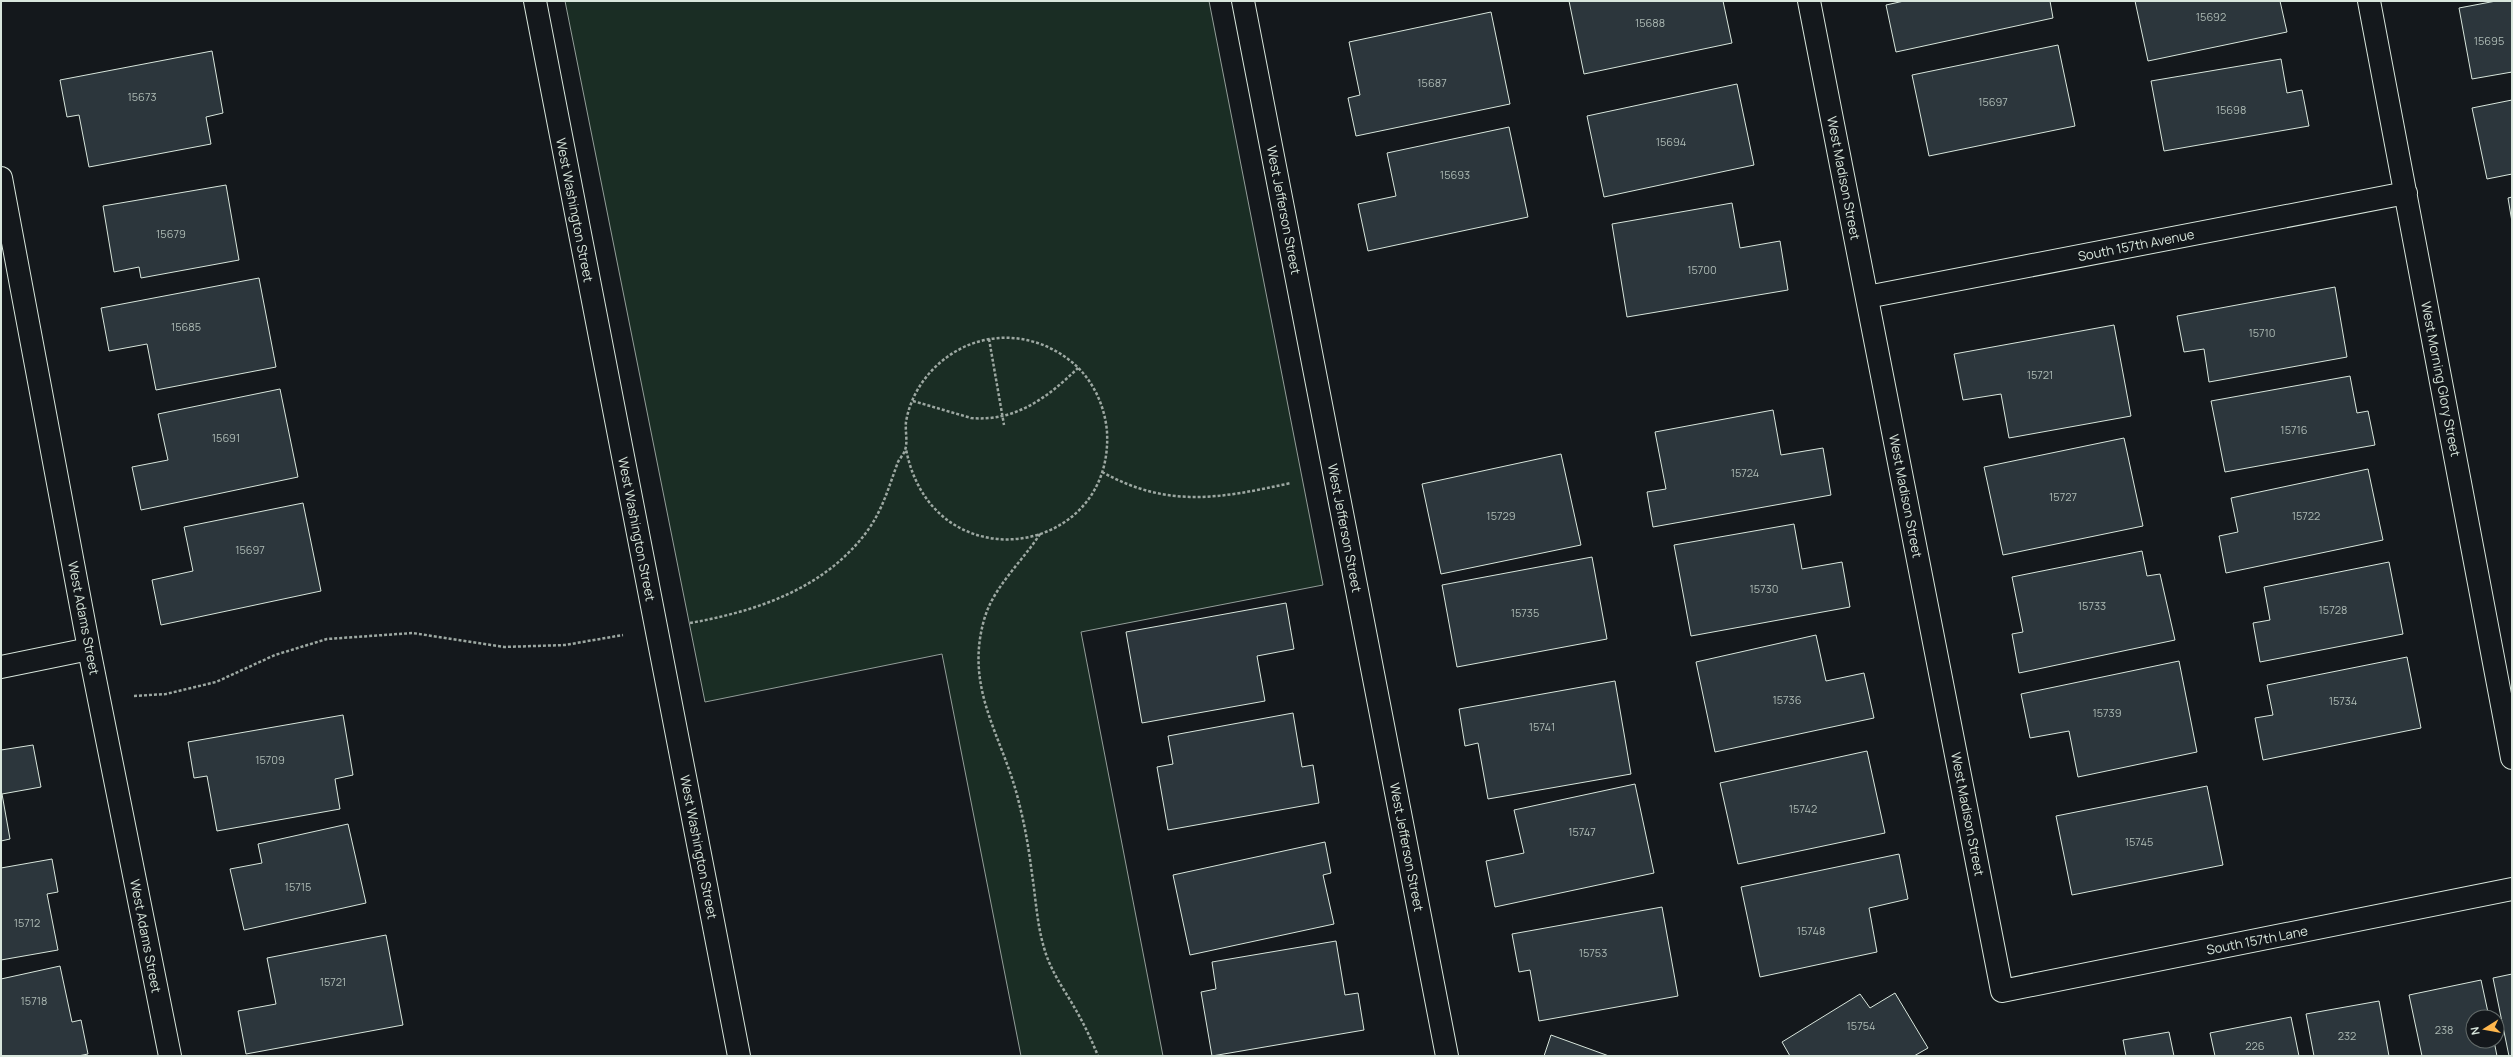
<svg xmlns="http://www.w3.org/2000/svg" width="2513" height="1057" font-family="Manrope,sans-serif">
<rect width="100%" height="100%" fill="#14181c"/>
<path fill="#1a2d24" stroke="#939e99" d="M 565,1 L 1209,1 L 1323,585 L 1081,632 L 1163,1056 L 1021,1056 L 942,654 L 705,702 Z"/>
<path fill="#2c363c" stroke="#d8e6dc" d="M 1569,1 L 1723,1 L 1732,43 L 1584,74 Z
M 1904,1 L 2050,1 L 2053,18 L 1896,52 L 1886,5 Z
M 2135,1 L 2280,1 L 2287,32 L 2148,61 Z
M 2496,1 L 2512,1 L 2512,72 L 2472,79 L 2459,8 Z
M 1491,12 L 1510,104 L 1356,136 L 1348,98 L 1360,95 L 1349,42 Z
M 2058,45 L 2075,126 L 1929,156 L 1912,75 Z
M 212,51 L 223,113 L 206,117 L 211,144 L 89,167 L 79,115 L 67,117 L 60,80 Z
M 2281,59 L 2287,93 L 2302,90 L 2309,126 L 2164,151 L 2151,81 Z
M 1737,84 L 1754,165 L 1604,197 L 1587,116 Z
M 2512,100 L 2512,174 L 2487,179 L 2472,108 Z
M 1509,127 L 1528,217 L 1368,251 L 1358,204 L 1396,196 L 1387,153 Z
M 226,185 L 239,260 L 141,278 L 139,267 L 114,272 L 103,206 Z
M 2512,197 L 2512,222 L 2508,198 Z
M 1732,203 L 1740,248 L 1780,241 L 1788,290 L 1627,317 L 1612,224 Z
M 259,278 L 276,367 L 156,390 L 147,344 L 109,351 L 101,308 Z
M 2335,287 L 2347,357 L 2209,382 L 2204,349 L 2184,352 L 2177,316 Z
M 2114,325 L 2131,416 L 2009,438 L 2001,394 L 1963,400 L 1954,354 Z
M 2350,376 L 2357,413 L 2368,411 L 2375,445 L 2225,472 L 2211,401 Z
M 280,389 L 298,477 L 141,510 L 132,467 L 168,460 L 158,414 Z
M 1773,410 L 1781,455 L 1823,448 L 1831,495 L 1653,527 L 1647,492 L 1666,489 L 1655,432 Z
M 2124,438 L 2143,526 L 2003,555 L 1984,467 Z
M 1561,454 L 1581,545 L 1441,574 L 1422,484 Z
M 2368,469 L 2383,540 L 2226,573 L 2219,536 L 2238,532 L 2231,498 Z
M 303,503 L 321,591 L 161,625 L 152,580 L 193,571 L 184,527 Z
M 1794,524 L 1802,569 L 1842,562 L 1850,607 L 1691,636 L 1674,545 Z
M 2142,551 L 2147,576 L 2160,574 L 2175,640 L 2019,673 L 2012,634 L 2023,632 L 2012,577 Z
M 1592,557 L 1607,639 L 1457,667 L 1442,585 Z
M 2389,562 L 2403,634 L 2260,662 L 2253,623 L 2270,620 L 2264,587 Z
M 1286,603 L 1294,649 L 1257,656 L 1265,701 L 1142,723 L 1126,632 Z
M 1816,635 L 1826,681 L 1864,673 L 1874,718 L 1715,752 L 1696,662 Z
M 2407,657 L 2421,728 L 2263,760 L 2255,718 L 2273,715 L 2267,685 Z
M 2179,661 L 2197,752 L 2078,777 L 2069,731 L 2030,738 L 2021,694 Z
M 1615,681 L 1631,774 L 1488,799 L 1478,743 L 1465,746 L 1459,709 Z
M 1293,713 L 1302,767 L 1313,765 L 1319,803 L 1168,830 L 1157,767 L 1173,764 L 1168,736 Z
M 343,715 L 353,775 L 335,779 L 340,809 L 217,831 L 207,776 L 194,778 L 188,742 Z
M 33,745 L 41,787 L 2,794 L 10,839 L 1,841 L 1,750 Z
M 1867,751 L 1885,833 L 1738,864 L 1720,783 Z
M 1635,784 L 1654,873 L 1495,907 L 1486,861 L 1524,853 L 1514,810 Z
M 2207,786 L 2223,865 L 2072,895 L 2056,816 Z
M 348,824 L 366,903 L 244,930 L 230,869 L 262,863 L 258,844 Z
M 1325,842 L 1331,873 L 1323,875 L 1334,924 L 1190,955 L 1173,875 Z
M 1899,854 L 1908,899 L 1869,908 L 1877,952 L 1760,977 L 1741,887 Z
M 52,859 L 58,892 L 47,894 L 58,950 L 1,960 L 1,868 Z
M 1662,907 L 1678,996 L 1539,1021 L 1530,970 L 1519,972 L 1512,934 Z
M 386,935 L 403,1025 L 246,1054 L 238,1011 L 276,1004 L 267,958 Z
M 1336,941 L 1345,995 L 1358,993 L 1364,1030 L 1212,1056 L 1201,992 L 1216,989 L 1212,962 Z
M 60,966 L 72,1022 L 81,1020 L 88,1054 L 78,1056 L 1,1056 L 1,979 Z
M 2512,974 L 2512,1056 L 2509,1056 L 2493,978 Z
M 2481,980 L 2489,1017 L 2473,1017 L 2473,1041 L 2494,1041 L 2497,1056 L 2422,1056 L 2409,995 Z
M 1895,993 L 1928,1048 L 1914,1056 L 1790,1056 L 1782,1042 L 1860,994 L 1870,1008 Z
M 2379,1001 L 2389,1056 L 2314,1056 L 2306,1014 Z
M 2291,1017 L 2299,1056 L 2215,1056 L 2210,1033 Z
M 2169,1032 L 2174,1056 L 2126,1056 L 2123,1040 Z
M 1551,1035 L 1609,1056 L 1544,1056 Z"/>
<g fill="none" stroke-linecap="round" stroke-linejoin="round">
<defs>
<path id="minor" d="M 535,1 L 739,1056
M 1243,1 L 1447,1056
M 1809,1 L 2002,991 L 2512,889
M 2369,1 L 2512,758
M 1,178 L 89,649 L 170,1056
M 1867,297 L 2406,193
M 1,667 L 89,649"/>
</defs>
<use href="#minor" stroke="#d8e6dc" stroke-width="24"/>
<path stroke="#9da8a2" stroke-width="2.5" stroke-dasharray="3 2" stroke-linecap="butt" d="M 989,339 L 1004,425
M 913,401 L 971,418 C 1016,422 1048,397 1078,368
M 1102,472 C 1169,509 1221,498 1291,483
M 1040,534 C 1022,562 993,587 984,620 C 964,691 1004,738 1019,803 C 1025,826 1029,850 1032,874 C 1036,900 1037,926 1045,951 C 1052,974 1066,992 1077,1012 C 1085,1026 1092,1041 1098,1056
M 690,623 C 758,611 826,588 868,530 C 883,509 889,486 898,462 C 900,458 904,454 905,450 C 908,442 905,431 906,422 C 912,385 941,353 977,342 C 1010,332 1046,340 1073,363 C 1093,380 1105,406 1107,432 C 1114,558 932,585 906,449
M 134,696 L 166,694 L 216,682 L 275,655 L 327,639 L 413,633 L 504,647 L 565,645 L 623,635"/>
<use href="#minor" stroke="#14181c" stroke-width="22"/>
</g>
<g text-anchor="middle" dominant-baseline="central" stroke-width="3" stroke-linejoin="round" paint-order="stroke">
<g font-size="11" fill="#adbab4">
<text x="2211" y="16">15692</text>
<text x="1650" y="22">15688</text>
<text x="2489" y="40">15695</text>
<text x="1432" y="82">15687</text>
<text x="142" y="96">15673</text>
<text x="1993" y="101">15697</text>
<text x="2231" y="109">15698</text>
<text x="1671" y="141">15694</text>
<text x="1455" y="174">15693</text>
<text x="171" y="233">15679</text>
<text x="1702" y="269">15700</text>
<text x="186" y="326">15685</text>
<text x="2262" y="332">15710</text>
<text x="2040" y="374">15721</text>
<text x="2294" y="429">15716</text>
<text x="226" y="437">15691</text>
<text x="1745" y="472">15724</text>
<text x="2063" y="496">15727</text>
<text x="1501" y="515">15729</text>
<text x="2306" y="515">15722</text>
<text x="250" y="549">15697</text>
<text x="1764" y="588">15730</text>
<text x="2092" y="605">15733</text>
<text x="2333" y="609">15728</text>
<text x="1525" y="612">15735</text>
<text x="1787" y="699">15736</text>
<text x="2343" y="700">15734</text>
<text x="2107" y="712">15739</text>
<text x="1542" y="726">15741</text>
<text x="270" y="759">15709</text>
<text x="1803" y="808">15742</text>
<text x="1582" y="831">15747</text>
<text x="2139" y="841">15745</text>
<text x="298" y="886">15715</text>
<text x="27" y="922">15712</text>
<text x="1811" y="930">15748</text>
<text x="1593" y="952">15753</text>
<text x="333" y="981">15721</text>
<text x="34" y="1000">15718</text>
<text x="1861" y="1025">15754</text>
<text x="2444" y="1029">238</text>
<text x="2347" y="1035">232</text>
<text x="2255" y="1045">226</text>
</g>
<g font-size="13" fill="#d8e6dc" stroke="#14181c">
<text transform="translate(1844 178) rotate(79)">West Madison Street</text>
<text transform="translate(575 210) rotate(79)">West Washington Street</text>
<text transform="translate(1284 210) rotate(79)">West Jefferson Street</text>
<text transform="translate(2136 245) rotate(-11)">South 157th Avenue</text>
<text transform="translate(2441 379) rotate(79)">West Morning Glory Street</text>
<text transform="translate(1906 496) rotate(79)">West Madison Street</text>
<text transform="translate(1345 528) rotate(79)">West Jefferson Street</text>
<text transform="translate(637 529) rotate(79)">West Washington Street</text>
<text transform="translate(84 618) rotate(79)">West Adams Street</text>
<text transform="translate(1968 814) rotate(79)">West Madison Street</text>
<text transform="translate(699 847) rotate(79)">West Washington Street</text>
<text transform="translate(1407 847) rotate(79)">West Jefferson Street</text>
<text transform="translate(146 936) rotate(79)">West Adams Street</text>
<text transform="translate(2257 940) rotate(-11)">South 157th Lane</text>
</g>
</g>
<rect width="2513" height="1057" fill="none" stroke="#d8e6dc" stroke-width="4"/>
<g transform="translate(2485 1029) rotate(259)"><circle r="19" fill="#14181c" stroke="#626a69"/>
<path d="M0-3L7 15L0 10L-7 15Z" fill="#ffb74d"/>
<text y="-6" font-size="11" font-weight="bold" text-anchor="middle" fill="#d8e6dc">N</text>
</g>
</svg>
